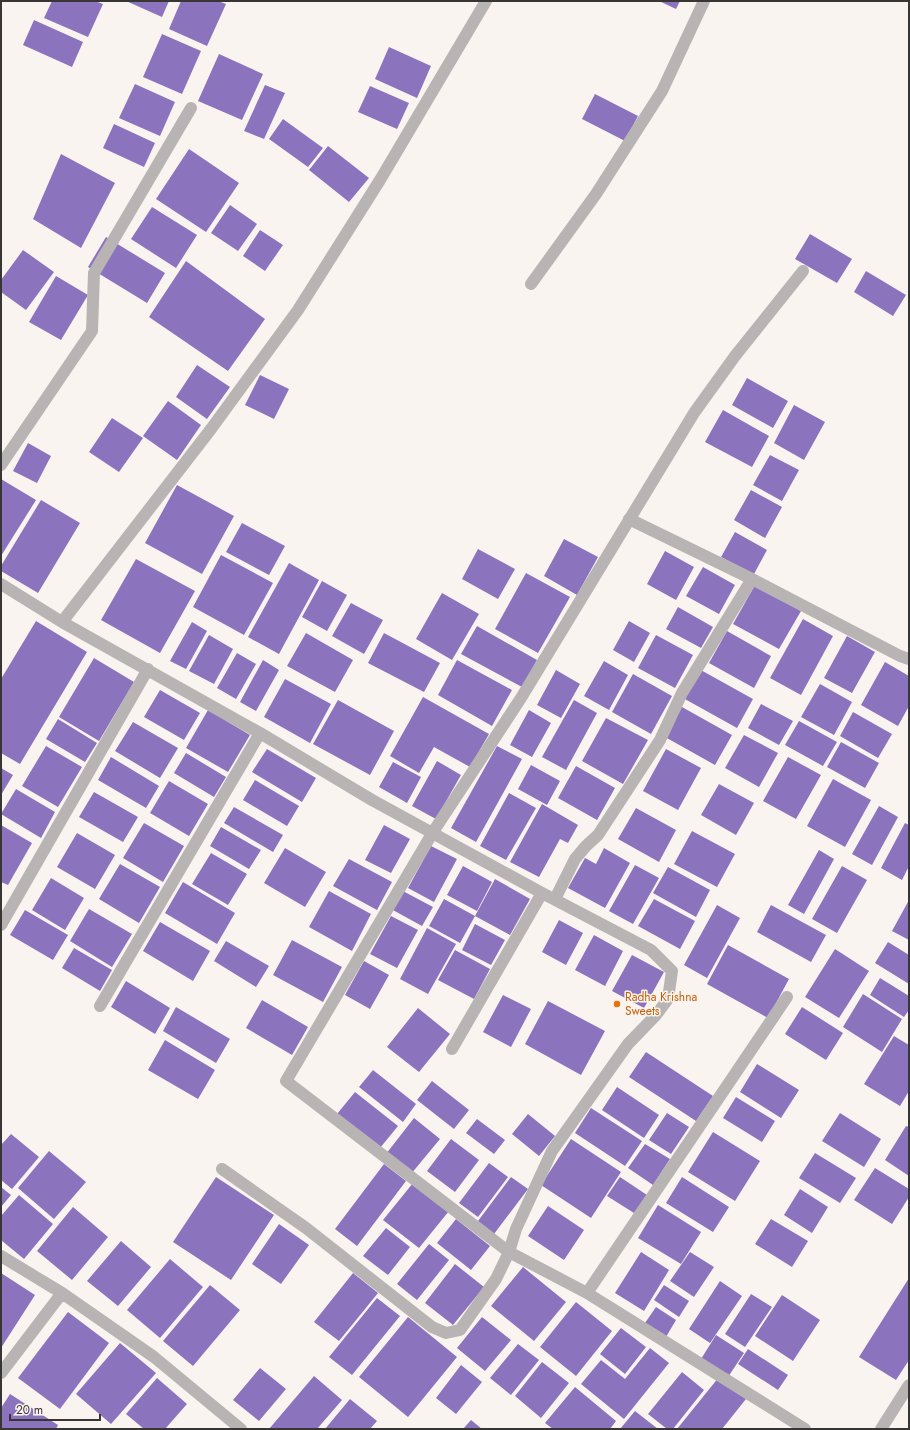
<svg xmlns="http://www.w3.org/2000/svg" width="910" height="1430" font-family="Jost,sans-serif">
<rect width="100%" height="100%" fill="#faf4f0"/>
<path fill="#8c73be" d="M 52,1 L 95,1 L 103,4 L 88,37 L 44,18 Z
M 126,1 L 169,1 L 162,17 Z
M 181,1 L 218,1 L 226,4 L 207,46 L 169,29 Z
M 659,1 L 680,1 L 676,9 Z
M 34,20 L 83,42 L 72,67 L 23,45 Z
M 162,34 L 201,51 L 182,94 L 143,77 Z
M 389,47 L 431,66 L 417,98 L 375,79 Z
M 219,54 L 263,74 L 242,120 L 198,101 Z
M 135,84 L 175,102 L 160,136 L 119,118 Z
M 265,85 L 285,93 L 264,139 L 244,131 Z
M 370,86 L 409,103 L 397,129 L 358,112 Z
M 595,94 L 638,116 L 625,141 L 582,119 Z
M 283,119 L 323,148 L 308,167 L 269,139 Z
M 114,124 L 155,143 L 144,167 L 103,148 Z
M 328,146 L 369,178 L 349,202 L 309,170 Z
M 189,149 L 239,183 L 206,232 L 156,199 Z
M 61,154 L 115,183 L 81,248 L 33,219 Z
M 230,205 L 257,224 L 238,251 L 211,233 Z
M 152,207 L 197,235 L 176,268 L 131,239 Z
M 260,230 L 283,245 L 265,271 L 243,256 Z
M 810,234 L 852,259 L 837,283 L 795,259 Z
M 106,237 L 165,273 L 147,303 L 88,267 Z
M 23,250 L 54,272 L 26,310 L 1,292 L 1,280 Z
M 186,261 L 265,319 L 228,371 L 149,317 Z
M 866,271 L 906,295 L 893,316 L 854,292 Z
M 56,276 L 88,295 L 61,340 L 29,322 Z
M 197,365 L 230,387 L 207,419 L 176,397 Z
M 260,375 L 289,389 L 274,419 L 245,405 Z
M 747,378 L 788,401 L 773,428 L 732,405 Z
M 168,401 L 201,425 L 177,460 L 143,436 Z
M 794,405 L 825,422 L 804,460 L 774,443 Z
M 723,410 L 769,436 L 752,467 L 705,442 Z
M 112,418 L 143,438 L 119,472 L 89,452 Z
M 28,443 L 51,456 L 37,483 L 13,471 Z
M 770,455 L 799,470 L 782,501 L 753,485 Z
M 1,479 L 36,500 L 1,556 Z
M 177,485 L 234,516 L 202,574 L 145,543 Z
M 751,490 L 782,507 L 765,538 L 734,520 Z
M 41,500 L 80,523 L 38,593 L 1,571 L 1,566 Z
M 242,523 L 285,546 L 269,575 L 226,552 Z
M 735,532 L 767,550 L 754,574 L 721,557 Z
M 564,539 L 598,557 L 577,595 L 544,576 Z
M 478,549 L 515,569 L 498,599 L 462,579 Z
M 665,551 L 694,567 L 676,600 L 647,584 Z
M 221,555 L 273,583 L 244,635 L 193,607 Z
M 136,559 L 195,591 L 160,653 L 101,620 Z
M 289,563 L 319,580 L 279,654 L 248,637 Z
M 703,567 L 735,585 L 719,614 L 686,596 Z
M 526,573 L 570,597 L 538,653 L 495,629 Z
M 322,581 L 347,595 L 327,631 L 302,617 Z
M 755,585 L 801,611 L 779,649 L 733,624 Z
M 442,593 L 479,614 L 452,660 L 416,639 Z
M 351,603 L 383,620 L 364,654 L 332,636 Z
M 678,607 L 713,627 L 701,648 L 666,629 Z
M 803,619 L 833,636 L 801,695 L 770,678 Z
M 36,621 L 87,652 L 20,764 L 1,753 L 1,679 Z
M 629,621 L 650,633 L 634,662 L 613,650 Z
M 192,622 L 207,631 L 186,669 L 170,661 Z
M 477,626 L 537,660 L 522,687 L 461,654 Z
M 727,631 L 771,656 L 754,688 L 709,663 Z
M 306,633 L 353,660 L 335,692 L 287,666 Z
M 384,633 L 440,663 L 424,692 L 368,663 Z
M 209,635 L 233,649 L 214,684 L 189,671 Z
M 656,635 L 693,655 L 675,688 L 638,668 Z
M 847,636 L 875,652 L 852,693 L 824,678 Z
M 237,653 L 256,664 L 236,699 L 217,688 Z
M 94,658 L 134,682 L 99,741 L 59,717 Z
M 263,660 L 279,670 L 256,711 L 240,702 Z
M 457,660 L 512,690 L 492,726 L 438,695 Z
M 604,661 L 628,675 L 609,710 L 584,696 Z
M 885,662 L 909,676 L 909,706 L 898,726 L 861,705 Z
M 699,669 L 753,699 L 737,728 L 683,698 Z
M 556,670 L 580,684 L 561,718 L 537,705 Z
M 633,674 L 672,696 L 651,734 L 612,712 Z
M 285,679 L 331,704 L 310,743 L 264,717 Z
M 820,684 L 852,702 L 834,735 L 801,717 Z
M 160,690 L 200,713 L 184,740 L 144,717 Z
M 423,697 L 489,734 L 470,767 L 434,747 L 419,773 L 390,756 Z
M 338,700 L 394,731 L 370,775 L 313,744 Z
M 574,700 L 597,713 L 566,770 L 542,757 Z
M 761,704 L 793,721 L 779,745 L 748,728 Z
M 682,707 L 732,735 L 715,765 L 665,737 Z
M 208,710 L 250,735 L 228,772 L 186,748 Z
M 529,710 L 551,723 L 532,757 L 510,745 Z
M 853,712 L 892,734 L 878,758 L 840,736 Z
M 606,718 L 648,740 L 623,784 L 582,761 Z
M 58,719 L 97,743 L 85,762 L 46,739 Z
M 799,721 L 837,742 L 823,766 L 785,745 Z
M 133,722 L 178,748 L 160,778 L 115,751 Z
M 744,735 L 778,753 L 759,787 L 725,768 Z
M 841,742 L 879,763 L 865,788 L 827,767 Z
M 46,746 L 82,767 L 58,807 L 22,786 Z
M 497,746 L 522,759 L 476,842 L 451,828 Z
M 267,749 L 316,778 L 302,802 L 252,772 Z
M 666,749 L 701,768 L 678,810 L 643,791 Z
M 186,753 L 226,777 L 214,797 L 174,773 Z
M 111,757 L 159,786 L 146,808 L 98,780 Z
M 788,757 L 821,775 L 796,819 L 763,801 Z
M 437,761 L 461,775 L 436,819 L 412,806 Z
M 393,762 L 421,777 L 407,803 L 379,787 Z
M 531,765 L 560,781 L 547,805 L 518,789 Z
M 576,766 L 615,788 L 597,820 L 558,798 Z
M 1,768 L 13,775 L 1,795 Z
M 833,779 L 871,800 L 845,847 L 807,826 Z
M 255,780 L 299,806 L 287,826 L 243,800 Z
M 169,781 L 208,804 L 189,836 L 150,813 Z
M 719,784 L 754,803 L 736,835 L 701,815 Z
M 16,789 L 55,812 L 41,838 L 1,814 Z
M 94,792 L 138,817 L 123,842 L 79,817 Z
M 509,793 L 536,808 L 506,860 L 480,846 Z
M 542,804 L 578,825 L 568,843 L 560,839 L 539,877 L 510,862 Z
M 879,806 L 898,817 L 872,865 L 852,854 Z
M 234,807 L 283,835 L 273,852 L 224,823 Z
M 636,808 L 676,830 L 659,862 L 618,839 Z
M 144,823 L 184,846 L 163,882 L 123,858 Z
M 905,823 L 909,825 L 909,866 L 902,880 L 881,868 Z
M 1,825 L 32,843 L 8,885 L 1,882 Z
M 384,825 L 410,839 L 391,873 L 365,860 Z
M 221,827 L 261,850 L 249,869 L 210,846 Z
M 692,831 L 735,854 L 717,887 L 674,864 Z
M 77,833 L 115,855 L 95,889 L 57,867 Z
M 431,846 L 457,859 L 434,902 L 408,888 Z
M 285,848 L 326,872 L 305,907 L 264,883 Z
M 604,848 L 630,863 L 605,908 L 568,888 L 585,858 L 596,864 Z
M 819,850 L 834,859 L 804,914 L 788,905 Z
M 211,853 L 247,874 L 228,905 L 192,884 Z
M 349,859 L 392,882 L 377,910 L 333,886 Z
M 120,864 L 160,887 L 139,923 L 99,899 Z
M 635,865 L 659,878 L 633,924 L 609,911 Z
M 463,866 L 492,882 L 477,911 L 447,895 Z
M 842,866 L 867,880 L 837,933 L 812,919 Z
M 668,867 L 710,890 L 696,917 L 653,893 Z
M 51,878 L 84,898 L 65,930 L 32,910 Z
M 495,879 L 530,899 L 510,935 L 475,916 Z
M 183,882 L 235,913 L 217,944 L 165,913 Z
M 401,890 L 433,907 L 422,926 L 391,909 Z
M 329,891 L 371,914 L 352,951 L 309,927 Z
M 444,899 L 475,916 L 460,943 L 429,926 Z
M 654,899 L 695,921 L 680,949 L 638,926 Z
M 909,900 L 909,940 L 892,931 Z
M 717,905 L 740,918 L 707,978 L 684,965 Z
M 771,905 L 826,935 L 811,962 L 757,932 Z
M 89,909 L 132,934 L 112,967 L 70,941 Z
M 25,910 L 68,935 L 53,960 L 10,935 Z
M 391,916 L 418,930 L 397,968 L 370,954 Z
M 559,920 L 583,933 L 566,965 L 542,952 Z
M 160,922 L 210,951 L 193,981 L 143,951 Z
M 475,924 L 505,940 L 491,965 L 462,950 Z
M 427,928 L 456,944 L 428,994 L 400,979 Z
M 594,935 L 623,951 L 605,986 L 575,970 Z
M 292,940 L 342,967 L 323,1002 L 273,975 Z
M 226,941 L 269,966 L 256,987 L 214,961 Z
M 888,942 L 909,955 L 909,984 L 875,963 Z
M 728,945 L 789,979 L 768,1018 L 707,984 Z
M 74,948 L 112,970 L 100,991 L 62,968 Z
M 835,949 L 869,971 L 839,1018 L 805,997 Z
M 455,950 L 490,969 L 474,999 L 438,980 Z
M 632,955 L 664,972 L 644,1008 L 612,991 Z
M 364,961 L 389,975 L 370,1009 L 345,995 Z
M 880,978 L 909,996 L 909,1010 L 904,1017 L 870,995 Z
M 126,981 L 170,1008 L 155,1034 L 111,1007 Z
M 863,994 L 902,1019 L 882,1052 L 843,1027 Z
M 503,995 L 531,1009 L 511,1047 L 483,1032 Z
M 262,1000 L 308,1027 L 292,1055 L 246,1028 Z
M 548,1001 L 605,1031 L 581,1075 L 525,1044 Z
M 176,1007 L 230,1039 L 216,1063 L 163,1031 Z
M 802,1007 L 843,1033 L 826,1060 L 785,1034 Z
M 418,1008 L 450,1034 L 419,1072 L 387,1047 Z
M 894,1036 L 909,1045 L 909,1091 L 900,1106 L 864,1084 Z
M 165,1040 L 215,1070 L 198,1099 L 148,1070 Z
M 646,1052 L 713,1096 L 696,1121 L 629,1077 Z
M 757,1064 L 799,1090 L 781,1118 L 740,1092 Z
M 373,1070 L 416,1104 L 403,1122 L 359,1087 Z
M 432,1081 L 469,1110 L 454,1129 L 417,1100 Z
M 617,1087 L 659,1115 L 644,1138 L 602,1110 Z
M 355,1092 L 398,1126 L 380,1148 L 337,1114 Z
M 736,1097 L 775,1121 L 762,1142 L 723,1118 Z
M 591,1108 L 642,1141 L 625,1166 L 575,1133 Z
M 667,1113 L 689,1127 L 671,1154 L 649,1140 Z
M 840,1113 L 881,1139 L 864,1167 L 822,1141 Z
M 528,1114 L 555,1136 L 539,1156 L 512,1134 Z
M 414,1118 L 440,1139 L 411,1174 L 386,1154 Z
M 477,1119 L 505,1140 L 494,1154 L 466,1133 Z
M 906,1126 L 909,1127 L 909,1176 L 885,1160 Z
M 713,1132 L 760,1161 L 735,1201 L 688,1172 Z
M 11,1134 L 39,1157 L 12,1189 L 1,1180 L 1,1145 Z
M 451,1139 L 479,1160 L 455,1192 L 427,1171 Z
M 571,1139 L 621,1172 L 591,1218 L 541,1185 Z
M 645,1144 L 670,1159 L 653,1185 L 628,1168 Z
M 49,1151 L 86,1182 L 54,1219 L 18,1188 Z
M 815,1153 L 856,1178 L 840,1203 L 799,1178 Z
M 489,1163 L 508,1177 L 478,1217 L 459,1203 Z
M 384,1164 L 406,1181 L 357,1246 L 335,1229 Z
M 875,1168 L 909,1189 L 909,1197 L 892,1224 L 854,1200 Z
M 216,1177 L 274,1215 L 231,1280 L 173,1242 Z
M 511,1177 L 528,1189 L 494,1234 L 478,1221 Z
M 620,1177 L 647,1195 L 634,1213 L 607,1196 Z
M 682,1177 L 729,1207 L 713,1232 L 666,1203 Z
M 413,1183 L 449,1211 L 419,1248 L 383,1220 Z
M 1,1187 L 11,1195 L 1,1207 Z
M 800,1189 L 828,1207 L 812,1233 L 784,1215 Z
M 19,1195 L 53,1224 L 24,1259 L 1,1240 L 1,1216 Z
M 658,1205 L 701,1232 L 681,1264 L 638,1238 Z
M 548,1206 L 584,1230 L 564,1260 L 528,1236 Z
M 73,1207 L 108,1237 L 72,1280 L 37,1251 Z
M 456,1219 L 490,1246 L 471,1270 L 437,1243 Z
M 771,1219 L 808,1241 L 792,1267 L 755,1244 Z
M 279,1224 L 309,1245 L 281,1284 L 252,1264 Z
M 386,1228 L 410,1247 L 388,1275 L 363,1256 Z
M 121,1241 L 151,1267 L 118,1306 L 87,1281 Z
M 429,1244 L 449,1260 L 417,1300 L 397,1284 Z
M 641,1252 L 669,1270 L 644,1311 L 615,1293 Z
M 690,1252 L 714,1267 L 694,1297 L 670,1281 Z
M 170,1259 L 203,1287 L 160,1338 L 127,1310 Z
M 455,1264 L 484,1287 L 453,1325 L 425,1303 Z
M 523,1267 L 566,1302 L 534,1341 L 491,1306 Z
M 1,1273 L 35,1295 L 1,1348 Z
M 353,1273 L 378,1293 L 339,1341 L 314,1322 Z
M 909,1278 L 909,1360 L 896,1380 L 859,1357 Z
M 720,1281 L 742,1296 L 710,1343 L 689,1329 Z
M 210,1285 L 240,1310 L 193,1366 L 163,1341 Z
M 664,1285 L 689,1301 L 679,1317 L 654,1300 Z
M 751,1294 L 772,1307 L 745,1347 L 725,1334 Z
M 782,1295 L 820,1320 L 793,1361 L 755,1336 Z
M 377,1298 L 400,1316 L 352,1375 L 329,1357 Z
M 576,1302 L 612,1331 L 576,1376 L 540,1347 Z
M 656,1307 L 676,1320 L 666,1337 L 645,1323 Z
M 68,1312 L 109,1343 L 60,1409 L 18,1378 Z
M 408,1317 L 457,1357 L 408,1417 L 359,1377 Z
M 482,1317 L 511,1340 L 485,1371 L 457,1348 Z
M 621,1328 L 646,1347 L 625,1374 L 600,1354 Z
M 716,1335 L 744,1353 L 728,1377 L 701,1359 Z
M 120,1343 L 156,1373 L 111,1424 L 76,1394 Z
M 518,1344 L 539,1360 L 511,1395 L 490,1378 Z
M 650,1348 L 669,1363 L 624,1419 L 581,1384 L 601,1360 L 625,1379 Z
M 748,1349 L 788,1375 L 778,1390 L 738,1364 Z
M 542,1362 L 569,1383 L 541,1418 L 515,1396 Z
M 461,1365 L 482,1382 L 456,1414 L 436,1398 Z
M 260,1368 L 286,1389 L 259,1421 L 233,1400 Z
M 682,1372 L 704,1390 L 673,1429 L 667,1429 L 648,1414 Z
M 314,1376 L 342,1400 L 317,1429 L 269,1429 Z
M 719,1377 L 746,1399 L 722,1429 L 677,1429 Z
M 157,1378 L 187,1404 L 165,1429 L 144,1429 L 126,1414 Z
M 575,1387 L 616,1421 L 610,1429 L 553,1429 L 545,1423 Z
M 10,1394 L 58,1425 L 56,1429 L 1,1429 L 1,1408 Z
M 350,1399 L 377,1421 L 370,1429 L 325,1429 Z
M 635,1411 L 658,1429 L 620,1429 Z
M 471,1420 L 482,1429 L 463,1429 Z"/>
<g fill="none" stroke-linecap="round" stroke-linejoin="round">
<path stroke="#b7b4b3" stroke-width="12" d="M 803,271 L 735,356 L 694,413 L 521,698 L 433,832 L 286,1081 L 509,1252 L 587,1293 L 805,1429
M 531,284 L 596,194 L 662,91 L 704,1
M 1,465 L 92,331 L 94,273 L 191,108
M 629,519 L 752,579 L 900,656 L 909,659
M 1,584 L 62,622 L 260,733 L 372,800 L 542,893 L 651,950 L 672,971 L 668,999 L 656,1015 L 628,1044 L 552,1151 L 516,1229 L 509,1252 L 496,1279 L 460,1330 L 446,1333 L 432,1327 L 306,1228 L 222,1169
M 62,622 L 211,429 L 298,310 L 380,180 L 486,1
M 555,899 L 575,859 L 586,846 L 598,835 L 660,740 L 682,693 L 752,579
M 1,925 L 148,669
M 100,1006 L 260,733
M 452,1049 L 542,893
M 1,1256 L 62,1293 L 154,1357 L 241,1429
M 587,1293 L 787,997
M 1,1373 L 62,1293
M 881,1429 L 909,1385"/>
</g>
<circle fill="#e8710a" stroke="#faf4f0" stroke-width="1.5" cx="617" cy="1004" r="4"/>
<g text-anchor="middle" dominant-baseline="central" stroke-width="3" stroke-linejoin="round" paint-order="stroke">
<g font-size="12" fill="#c56008" stroke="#faf4f0" text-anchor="start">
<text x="625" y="997">Radha Krishna<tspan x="625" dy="14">Sweets</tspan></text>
</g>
</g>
<rect width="910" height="1430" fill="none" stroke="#383635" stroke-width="4"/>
<path d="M10 1414v6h90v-6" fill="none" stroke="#383635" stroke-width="2"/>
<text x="16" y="1414" font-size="12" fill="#383635" stroke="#faf4f0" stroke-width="3" paint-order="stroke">20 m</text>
</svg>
